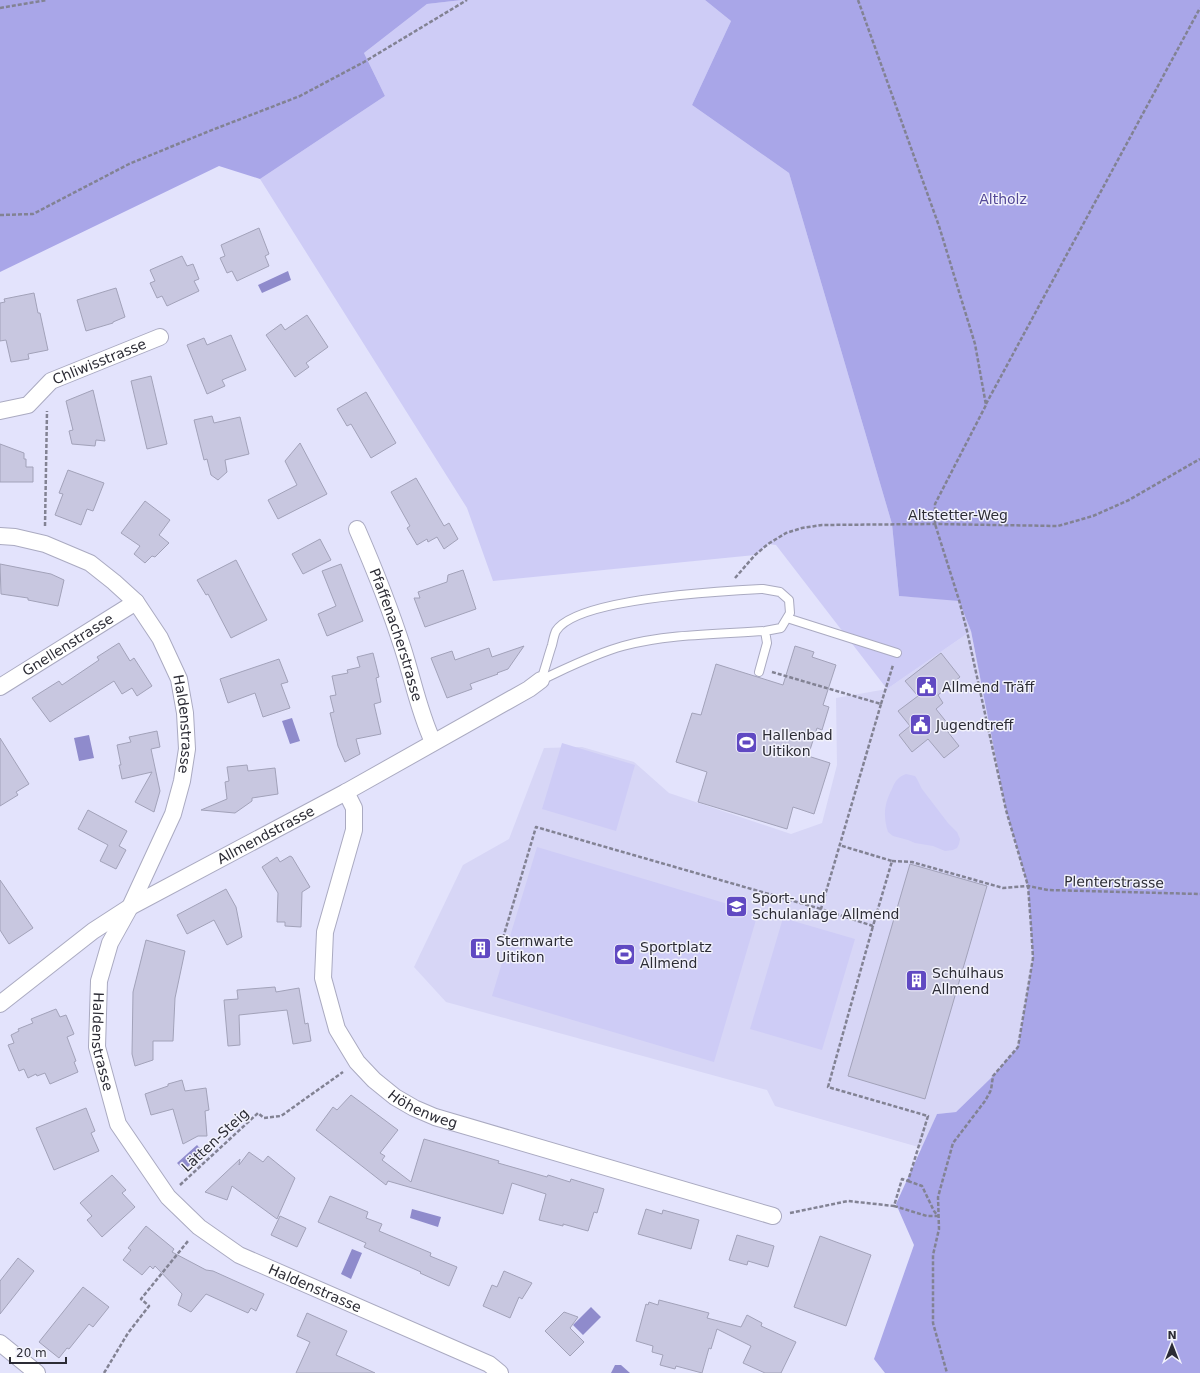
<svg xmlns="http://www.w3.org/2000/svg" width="1200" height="1373" font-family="'DejaVu Sans',sans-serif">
<rect width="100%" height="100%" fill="#e3e3fc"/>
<path fill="#d7d6f6" d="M 971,631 L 1006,810 L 1028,886 L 1033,958 L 1018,1047 L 993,1076 L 956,1112 L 937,1114 L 922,1148 L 775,1106 L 767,1090 L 446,1002 L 414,967 L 463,865 L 509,839 L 544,748 L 582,747 L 634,762 L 669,793 L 791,834 L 822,823 L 837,765 L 836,698 L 887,689 Z"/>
<path fill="#ceccf6" d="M 462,0 L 705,0 L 731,21 L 692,105 L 789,173 L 892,524 L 899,596 L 959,600 L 971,631 L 887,689 L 776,545 L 768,544 L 755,555 L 493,581 L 467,508 L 260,179 L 385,96 L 364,53 L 427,4 Z
M 562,743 L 635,765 L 616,831 L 542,809 Z
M 906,774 L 915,776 L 917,779 L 922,789 L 948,823 L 957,832 L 960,839 L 959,844 L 957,848 L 953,850 L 945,851 L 933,846 L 915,843 L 908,840 L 893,836 L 888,832 C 883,816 884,804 892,789 C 895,781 898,777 906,774 Z
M 537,847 L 758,913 L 714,1062 L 492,996 Z
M 783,918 L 855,939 L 822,1050 L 750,1029 Z"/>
<path fill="#a9a6e8" d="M 0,0 L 462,0 L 427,4 L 364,53 L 385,96 L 260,179 L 219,166 L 0,272 Z
M 705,0 L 1200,0 L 1200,1373 L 885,1373 L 874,1359 L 914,1245 L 896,1204 L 937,1114 L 956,1112 L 993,1076 L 1018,1047 L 1033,958 L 1028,886 L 1006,810 L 971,631 L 959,601 L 899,596 L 892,524 L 789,173 L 692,105 L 731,21 Z"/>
<path fill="#8f8bcc" d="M 288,271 L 291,280 L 262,293 L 258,285 Z
M 292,718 L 300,741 L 290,744 L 282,721 Z
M 89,735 L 94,758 L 79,761 L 74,738 Z
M 197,1145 L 204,1153 L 184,1170 L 177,1163 Z
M 412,1209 L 441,1217 L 438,1227 L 410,1218 Z
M 352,1249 L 362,1253 L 351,1279 L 341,1274 Z
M 591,1307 L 601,1317 L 583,1335 L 573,1325 Z
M 615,1365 L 621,1365 L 630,1373 L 611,1373 Z"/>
<path fill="#c8c7e0" stroke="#a2a2b9" d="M 259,228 L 269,254 L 265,256 L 269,266 L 237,281 L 232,271 L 227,273 L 220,258 L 225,256 L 221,245 Z
M 182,256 L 187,266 L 193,264 L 199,279 L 194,281 L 199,291 L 167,306 L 162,296 L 157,298 L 150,283 L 155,281 L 150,270 Z
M 116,288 L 125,317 L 113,322 L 113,323 L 86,331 L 77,300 Z
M 34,293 L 38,313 L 40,313 L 48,350 L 28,354 L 29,359 L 11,362 L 6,340 L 0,341 L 0,303 L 5,302 L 4,299 Z
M 307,315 L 328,347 L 306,363 L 309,367 L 295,377 L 266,335 L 281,324 L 285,330 Z
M 231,335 L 246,370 L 222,380 L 225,386 L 207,394 L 187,345 L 204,338 L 207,345 Z
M 151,376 L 167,444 L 147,449 L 131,381 Z
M 93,390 L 105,441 L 96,440 L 95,446 L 72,444 L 69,431 L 73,430 L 66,401 Z
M 366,392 L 396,443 L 371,458 L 351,424 L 347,426 L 337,409 Z
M 212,416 L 214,423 L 240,417 L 249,454 L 225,460 L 227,472 L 218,480 L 211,475 L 207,459 L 204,460 L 194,420 Z
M 300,443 L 327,494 L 278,519 L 268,500 L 297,485 L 285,461 Z
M 0,444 L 24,453 L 24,459 L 26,459 L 26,467 L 33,467 L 33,482 L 0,482 Z
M 68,470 L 104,483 L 93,511 L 87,509 L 81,525 L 55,515 L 63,494 L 59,493 Z
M 416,478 L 444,526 L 449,523 L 458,539 L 444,549 L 437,537 L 428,542 L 427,539 L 417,545 L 407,528 L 410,526 L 391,492 Z
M 145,501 L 170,520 L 159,535 L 169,543 L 155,557 L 152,556 L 145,563 L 134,554 L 140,546 L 121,533 Z
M 320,539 L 331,560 L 303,574 L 292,554 Z
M 236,560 L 267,620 L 231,638 L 208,594 L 206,595 L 197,580 Z
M 0,564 L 51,574 L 64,580 L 58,606 L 28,600 L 28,598 L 1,594 Z
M 341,564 L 363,621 L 327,636 L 318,614 L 336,606 L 322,571 Z
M 463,570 L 476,609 L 425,627 L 414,598 L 420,598 L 418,592 L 447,582 L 448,575 Z
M 119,643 L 130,661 L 134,658 L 152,686 L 137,696 L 132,688 L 122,694 L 114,681 L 50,722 L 32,698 L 59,681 L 62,685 L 99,660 L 97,657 Z
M 524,646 L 508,669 L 497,673 L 498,674 L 470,684 L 472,689 L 447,698 L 431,658 L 452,651 L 455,660 L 489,648 L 492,657 Z
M 795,646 L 814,652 L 812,657 L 836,665 L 823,705 L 829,707 L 822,730 L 817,728 L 808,756 L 830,763 L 814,814 L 793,807 L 787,829 L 698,802 L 707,772 L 676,762 L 692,713 L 701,715 L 716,664 L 783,685 Z
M 373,653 L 379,677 L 376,678 L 381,702 L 374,704 L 381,734 L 356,739 L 360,754 L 345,762 L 338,746 L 330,713 L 334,712 L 330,696 L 336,695 L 332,676 L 348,673 L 347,670 L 360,667 L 357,657 Z
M 941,653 L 960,677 L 938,695 L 943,703 L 936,709 L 948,724 L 944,727 L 959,746 L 944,758 L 928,739 L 912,752 L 899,735 L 910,726 L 898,711 L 918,696 L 905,681 Z
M 279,659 L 288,682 L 281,684 L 290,708 L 263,717 L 255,693 L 228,703 L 220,679 Z
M 157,731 L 160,747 L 151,749 L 160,791 L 154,812 L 135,802 L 152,772 L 122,779 L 119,765 L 121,765 L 117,745 L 131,742 L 129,737 Z
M 0,738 L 29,784 L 16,792 L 18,795 L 0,806 Z
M 247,765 L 248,771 L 275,768 L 278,794 L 252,798 L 252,801 L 235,813 L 201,810 L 227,799 L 225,782 L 229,781 L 227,767 Z
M 88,810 L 127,831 L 119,846 L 126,850 L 116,869 L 100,861 L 108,845 L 78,829 Z
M 290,856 L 292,857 L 310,887 L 302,892 L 301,927 L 285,926 L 285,922 L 277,922 L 278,893 L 262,867 L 277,857 L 280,862 Z
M 910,864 L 987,886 L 925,1099 L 848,1076 Z
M 0,880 L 33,928 L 9,944 L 0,930 Z
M 226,889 L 236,907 L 242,937 L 227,945 L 214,920 L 187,934 L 177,915 Z
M 146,940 L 185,951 L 175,998 L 173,1041 L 153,1041 L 153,1060 L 135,1066 L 132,1054 L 133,992 Z
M 479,940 L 484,940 L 487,943 L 488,947 L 487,952 L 482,956 L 476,953 L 473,950 L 473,946 L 475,942 Z
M 275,987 L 276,992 L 299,988 L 305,1024 L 308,1023 L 311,1041 L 293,1044 L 287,1010 L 239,1015 L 240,1045 L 228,1046 L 224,1000 L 238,999 L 237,990 Z
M 56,1009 L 60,1017 L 66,1015 L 74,1034 L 67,1037 L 76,1061 L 74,1062 L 78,1072 L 50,1084 L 45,1073 L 37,1076 L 36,1074 L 28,1078 L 24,1069 L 19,1071 L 8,1045 L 14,1043 L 11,1035 L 19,1031 L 18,1029 L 33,1023 L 31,1019 Z
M 182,1080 L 185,1091 L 206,1088 L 209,1110 L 205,1111 L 207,1136 L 198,1136 L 183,1144 L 173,1109 L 151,1115 L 145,1094 L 168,1086 L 168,1084 Z
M 351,1095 L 398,1130 L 380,1153 L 385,1156 L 382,1160 L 411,1182 L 424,1139 L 499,1161 L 498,1163 L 547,1177 L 548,1175 L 570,1182 L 571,1179 L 604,1189 L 597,1213 L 594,1212 L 588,1231 L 563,1224 L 563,1226 L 539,1220 L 546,1194 L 512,1183 L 503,1214 L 388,1181 L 386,1185 L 316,1130 L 333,1107 L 337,1110 Z
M 86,1108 L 95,1131 L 91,1133 L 99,1151 L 54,1170 L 36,1128 Z
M 249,1152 L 263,1162 L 268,1156 L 295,1178 L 277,1219 L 232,1186 L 227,1200 L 205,1192 L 240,1159 L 239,1165 Z
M 112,1175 L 126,1190 L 122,1193 L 135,1207 L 102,1237 L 87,1220 L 92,1216 L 80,1203 Z
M 330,1196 L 368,1212 L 366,1218 L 382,1224 L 379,1231 L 431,1253 L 430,1256 L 457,1267 L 449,1286 L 420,1273 L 421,1272 L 364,1247 L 366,1243 L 318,1222 Z
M 646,1209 L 662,1214 L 663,1210 L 699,1220 L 691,1249 L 638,1234 Z
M 280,1216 L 306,1228 L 297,1247 L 271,1235 Z
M 146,1226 L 174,1249 L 172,1252 L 206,1270 L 213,1271 L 264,1294 L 256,1311 L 251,1308 L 248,1313 L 206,1294 L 191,1312 L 178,1305 L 182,1294 L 155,1266 L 153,1269 L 150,1266 L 142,1275 L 123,1260 L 131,1250 L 128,1248 Z
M 737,1235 L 774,1246 L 768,1267 L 748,1261 L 747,1265 L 729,1260 Z
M 820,1236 L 871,1255 L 846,1326 L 794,1307 Z
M 18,1258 L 34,1271 L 0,1314 L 0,1281 Z
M 504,1271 L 532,1283 L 522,1299 L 519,1297 L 510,1318 L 483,1306 L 492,1285 L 497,1287 Z
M 83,1287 L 109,1307 L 93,1327 L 89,1324 L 69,1349 L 67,1348 L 59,1358 L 39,1342 Z
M 659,1300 L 709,1313 L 707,1318 L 741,1327 L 747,1315 L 762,1323 L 761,1326 L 796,1342 L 781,1373 L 765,1373 L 743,1363 L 751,1346 L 717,1329 L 711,1349 L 709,1348 L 702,1373 L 676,1366 L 675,1369 L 660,1365 L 663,1355 L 652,1352 L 653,1346 L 636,1341 L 646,1304 L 648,1305 L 649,1302 L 658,1305 Z
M 564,1312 L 578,1317 L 570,1328 L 584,1342 L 570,1356 L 545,1331 Z
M 307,1313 L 347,1331 L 336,1355 L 375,1373 L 296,1373 L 310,1342 L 297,1336 Z"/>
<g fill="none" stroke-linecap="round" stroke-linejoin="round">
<defs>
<path id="service" d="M 763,589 L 780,592 L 789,600 L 790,613 L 781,628 L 765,631 C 720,634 666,634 623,646 C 594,654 567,668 541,680 C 545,669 548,657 552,645 C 553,641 554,635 556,631 C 577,598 724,591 763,589 Z
M 787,618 L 897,653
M 759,672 L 767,643 L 765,631"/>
<g id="minor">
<path id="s1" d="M 0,411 L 28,405 L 51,381 L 160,337"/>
<path id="s2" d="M 357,529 C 374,568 390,608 403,649 C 413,680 419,712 433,742"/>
<path id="s3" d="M 0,536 L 15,537 L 45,544 L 90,563 L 114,582 L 136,602 L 160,638 L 179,679 L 185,713 L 187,749 L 182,781 L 173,814 L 130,907 L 110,943 L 99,981 L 97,1047 L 118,1124 L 168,1197 L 199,1227 L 239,1255 L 489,1364 L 500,1373"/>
<path id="s4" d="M 0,687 L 136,602"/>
<path id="s5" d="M 346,792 L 354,808 L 354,830 L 325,932 L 323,978 L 337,1029 L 357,1062 L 374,1080 L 395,1097 L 414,1108 L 435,1117 L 773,1216"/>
<path id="s6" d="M 0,1004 L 93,931 L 130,907 L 346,792 L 529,689 L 541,680"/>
<path d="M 0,1343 L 37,1373"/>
</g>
</defs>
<use href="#service" stroke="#aaaac1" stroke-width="10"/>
<use href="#minor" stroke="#aaaac1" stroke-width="18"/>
<path stroke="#828293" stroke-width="2.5" stroke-dasharray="4 2" stroke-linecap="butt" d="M 858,0 L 939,226 L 975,344 L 986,405 L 935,504 L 935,524 L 959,600 L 967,631 L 1006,810 L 1028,886 L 1031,926 L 1033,958 L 1018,1047 L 993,1076 L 991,1090 L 985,1101 L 953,1143 L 938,1197 L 939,1229 L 933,1255 L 933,1323 L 947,1373
M 0,8 L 47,0
M 0,215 L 33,214 L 129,164 L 207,132 L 300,96 L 364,62 L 467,0
M 986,404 L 1200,8
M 45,526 L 47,411
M 735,578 L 755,555 L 768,544 L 786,533 L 802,528 L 822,525 L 935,524 L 1058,526 L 1093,516 L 1129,500 L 1200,459
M 772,672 L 881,704 L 821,909 L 873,926 L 892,861 L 839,845
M 881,704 L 893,665
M 892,861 L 912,862 L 1003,888 L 1028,886 L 1048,890 L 1200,894
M 503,938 L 536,827 L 821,909
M 908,1181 L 922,1186 L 934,1211 L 938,1216
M 180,1185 L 258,1113 L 264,1118 L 281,1116 L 343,1072
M 894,1206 L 927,1216 L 938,1216
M 790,1213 L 848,1201 L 894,1206 L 902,1179 L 908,1181 L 928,1116 L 828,1087 L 873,926
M 104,1373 L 128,1333 L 149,1306 L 141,1299 L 188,1241"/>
<use href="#service" stroke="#fff" stroke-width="8"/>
<use href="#minor" stroke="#fff" stroke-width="16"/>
</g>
<defs>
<symbol id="civic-square" viewBox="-11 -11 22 22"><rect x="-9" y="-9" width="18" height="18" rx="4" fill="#6049c2" stroke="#f2f2fc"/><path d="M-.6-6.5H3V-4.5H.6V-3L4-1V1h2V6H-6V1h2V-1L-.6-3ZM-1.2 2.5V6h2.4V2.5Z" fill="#fff"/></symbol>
<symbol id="stadium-square" viewBox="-11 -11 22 22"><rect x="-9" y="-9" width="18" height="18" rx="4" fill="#6049c2" stroke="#f2f2fc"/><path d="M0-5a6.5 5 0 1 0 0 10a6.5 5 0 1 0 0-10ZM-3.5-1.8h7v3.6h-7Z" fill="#fff"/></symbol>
<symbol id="school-square" viewBox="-11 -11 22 22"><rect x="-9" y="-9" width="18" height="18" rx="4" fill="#6049c2" stroke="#f2f2fc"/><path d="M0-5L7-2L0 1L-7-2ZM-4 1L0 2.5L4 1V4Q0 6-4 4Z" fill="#fff"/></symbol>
<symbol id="building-square" viewBox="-11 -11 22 22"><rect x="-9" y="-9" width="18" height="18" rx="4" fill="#6049c2" stroke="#f2f2fc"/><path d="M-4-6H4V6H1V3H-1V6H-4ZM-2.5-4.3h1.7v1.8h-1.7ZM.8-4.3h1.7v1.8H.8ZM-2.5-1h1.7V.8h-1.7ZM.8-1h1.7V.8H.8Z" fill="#fff"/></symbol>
</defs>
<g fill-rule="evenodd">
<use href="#civic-square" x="914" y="674" width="25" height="25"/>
<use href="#civic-square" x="908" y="712" width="25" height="25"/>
<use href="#stadium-square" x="734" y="730" width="25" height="25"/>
<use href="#school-square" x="724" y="894" width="25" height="25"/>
<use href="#building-square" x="468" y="936" width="25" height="25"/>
<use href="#stadium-square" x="612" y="942" width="25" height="25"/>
<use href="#building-square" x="904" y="968" width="25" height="25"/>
</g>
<g text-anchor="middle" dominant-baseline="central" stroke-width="3" stroke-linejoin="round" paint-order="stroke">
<g font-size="14" fill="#524796" stroke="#f2f2fc">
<text x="1003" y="199">Altholz</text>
</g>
<g font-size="14" fill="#2c2c35" stroke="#f2f2fc">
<text stroke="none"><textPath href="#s1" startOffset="114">Chliwisstrasse</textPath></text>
<text x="958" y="515">Altstetter-Weg</text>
<text stroke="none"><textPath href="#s2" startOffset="113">Pfaffenacherstrasse</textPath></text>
<text stroke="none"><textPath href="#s4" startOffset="80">Gnellenstrasse</textPath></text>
<text stroke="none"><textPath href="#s3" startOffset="289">Haldenstrasse</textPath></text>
<text stroke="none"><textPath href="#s6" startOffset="316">Allmendstrasse</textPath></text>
<text transform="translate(1114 882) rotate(1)">Plenterstrasse</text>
<text stroke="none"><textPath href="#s3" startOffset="625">Haldenstrasse</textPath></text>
<text stroke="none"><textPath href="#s5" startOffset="366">Höhenweg</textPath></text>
<text transform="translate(215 1140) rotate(-43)">Lätten-Steig</text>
<text stroke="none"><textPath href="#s3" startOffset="973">Haldenstrasse</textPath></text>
</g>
<g font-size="14" fill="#2c2c35" stroke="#f2f2fc" text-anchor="start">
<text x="942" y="687">Allmend Träff</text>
<text x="936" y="725">Jugendtreff</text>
<text x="762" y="735">Hallenbad<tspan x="762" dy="16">Uitikon</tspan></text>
<text x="752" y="898">Sport- und<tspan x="752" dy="16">Schulanlage Allmend</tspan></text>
<text x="496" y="941">Sternwarte<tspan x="496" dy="16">Uitikon</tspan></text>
<text x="640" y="947">Sportplatz<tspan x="640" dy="16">Allmend</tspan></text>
<text x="932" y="973">Schulhaus<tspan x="932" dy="16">Allmend</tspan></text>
</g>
</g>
<g transform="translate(1172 1345)" stroke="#f2f2fc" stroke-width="3" paint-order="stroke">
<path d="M0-3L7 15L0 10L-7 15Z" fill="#2c2c35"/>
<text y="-6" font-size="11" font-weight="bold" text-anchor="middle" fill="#2c2c35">N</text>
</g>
<path d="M10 1357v6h56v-6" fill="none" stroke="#2c2c35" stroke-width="2"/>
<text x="16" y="1357" font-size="12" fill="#2c2c35" stroke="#f2f2fc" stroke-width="3" paint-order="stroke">20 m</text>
</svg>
